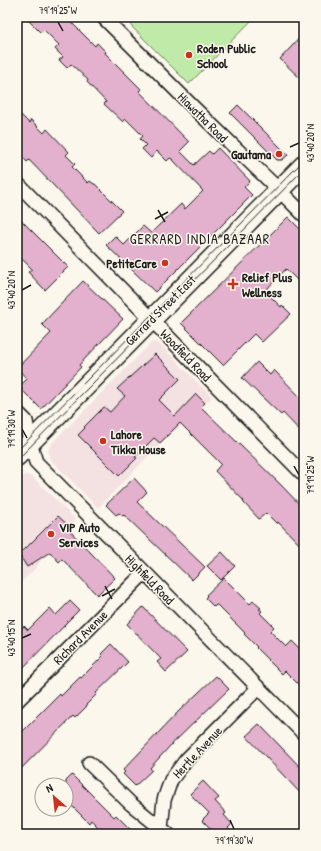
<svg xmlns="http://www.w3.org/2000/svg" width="321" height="851" font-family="'Patrick Hand',sans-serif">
<rect width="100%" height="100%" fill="#fbf7ec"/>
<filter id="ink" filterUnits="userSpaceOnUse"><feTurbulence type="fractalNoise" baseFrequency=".025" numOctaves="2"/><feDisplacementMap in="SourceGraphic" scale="8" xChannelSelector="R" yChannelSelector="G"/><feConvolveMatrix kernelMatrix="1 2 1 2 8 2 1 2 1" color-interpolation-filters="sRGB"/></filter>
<g filter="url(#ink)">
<path fill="#f4e2e3" d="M 153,342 L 157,343 L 161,345 L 212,397 L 156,448 L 98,508 L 49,458 L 48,453 L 49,448 L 51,444 L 150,344 Z
M 26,475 L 33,477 L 76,520 L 47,552 L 35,569 L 21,582 L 17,578 L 17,479 Z"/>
<path fill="#bfeaa7" stroke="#6e8362" d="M 137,17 L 255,17 L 189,84 L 131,26 Z"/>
<path fill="#e3b0cd" stroke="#1c1c1c" d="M 25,17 L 78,17 L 72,23 L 95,46 L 97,43 L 106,52 L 105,53 L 141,89 L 139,91 L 189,142 L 180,151 L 194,165 L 209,151 L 212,154 L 218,148 L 250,181 L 244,187 L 252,195 L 155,292 L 106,245 L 115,236 L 124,245 L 143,226 L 151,233 L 181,204 L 185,209 L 203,191 L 172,159 L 170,158 L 167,161 L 157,151 L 151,158 L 142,149 L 146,145 L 140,139 L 143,136 L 126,119 L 123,122 L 104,104 L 106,102 L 87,82 L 88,80 L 71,64 L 67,68 L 59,60 L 63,57 L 55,49 L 59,45 L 44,30 L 41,33 Z
M 304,33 L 304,82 L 280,59 Z
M 238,105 L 288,155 L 282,160 L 277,160 L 230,113 Z
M 17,111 L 29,123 L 31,120 L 44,133 L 47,129 L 69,152 L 66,155 L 75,164 L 72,167 L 88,183 L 90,181 L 94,184 L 95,184 L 122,211 L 99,233 L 29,160 L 27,162 L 17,151 Z
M 17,216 L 68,267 L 45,290 L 28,272 L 32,269 L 17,254 Z
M 288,217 L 304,233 L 304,287 L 286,269 L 265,291 L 281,307 L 282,305 L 291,314 L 262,342 L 254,334 L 223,365 L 181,323 Z
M 83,281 L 123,319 L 79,365 L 81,367 L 41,409 L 19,387 L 27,379 L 17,368 L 51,333 L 42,324 Z
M 155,354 L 180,379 L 159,400 L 175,416 L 196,394 L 205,403 L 201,407 L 281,485 L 304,509 L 304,549 L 278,522 L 277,524 L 266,513 L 259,519 L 243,502 L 244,501 L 215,471 L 221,464 L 180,423 L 160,443 L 154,438 L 135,457 L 137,458 L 119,476 L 78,435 L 85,428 L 84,427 L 104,407 L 110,412 L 125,396 L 117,389 Z
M 257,362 L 270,375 L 274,370 L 304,401 L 304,435 L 283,413 L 281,415 L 242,378 Z
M 134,478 L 147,492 L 137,502 L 205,567 L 192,580 L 124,515 L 123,516 L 119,513 L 116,515 L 106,505 Z
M 58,516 L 70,527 L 68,529 L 115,578 L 97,595 L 62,559 L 59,562 L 50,552 L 27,567 L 18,553 L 25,549 Z
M 222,552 L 235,566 L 221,580 L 207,566 Z
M 224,578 L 250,604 L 253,601 L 261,608 L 259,609 L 262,611 L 260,613 L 274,627 L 270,631 L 286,647 L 292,641 L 304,653 L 304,690 L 285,671 L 282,674 L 256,648 L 257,647 L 244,634 L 245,633 L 217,605 L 216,605 L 214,607 L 205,598 L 207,596 L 206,595 Z
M 70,601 L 79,610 L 64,625 L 65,625 L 17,674 L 17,633 L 24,626 L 28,630 L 50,608 L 56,615 Z
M 143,607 L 187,652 L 166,672 L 157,662 L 161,659 L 127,624 Z
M 111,644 L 128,662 L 96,693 L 97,694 L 86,705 L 87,706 L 75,718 L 73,716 L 17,773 L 17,737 L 60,694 L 61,696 L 80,677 L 81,678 L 103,656 L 101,654 Z
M 216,676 L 229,689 L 169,747 L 150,768 L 152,770 L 135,786 L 123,774 L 125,772 L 123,770 L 179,711 Z
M 259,724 L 304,771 L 304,797 L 246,736 Z
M 72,775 L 114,817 L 116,815 L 135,834 L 105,834 L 91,820 L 89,823 L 72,806 L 66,813 L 66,781 Z
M 203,781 L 219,798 L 215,801 L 226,813 L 224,815 L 232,824 L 228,828 L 233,834 L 216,834 L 202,820 L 209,813 L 190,794 Z"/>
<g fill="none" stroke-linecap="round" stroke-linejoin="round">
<defs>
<path id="street" d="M 103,17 L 193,107 L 279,190 L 304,215
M 17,183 L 304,475
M 17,412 L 26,421 L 30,443 L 36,462 L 304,734
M 17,701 L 144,573
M 89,763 L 131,804 L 168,834
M 161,828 L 164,800 L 171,780 L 186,760 L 258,688"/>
<path id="secondary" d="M 17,456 L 304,165"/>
</defs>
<use href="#street" stroke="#1c1c1c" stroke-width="16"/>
<use href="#secondary" stroke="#1c1c1c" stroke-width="22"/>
<use href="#street" stroke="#fbf7ec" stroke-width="13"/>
<use href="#secondary" stroke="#fbf7ec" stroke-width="19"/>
<path stroke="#1c1c1c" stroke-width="1" d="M 17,451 L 304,160
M 17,460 L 304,169"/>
</g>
</g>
<path fill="none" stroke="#1c1c1c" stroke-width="1.5" d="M 58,22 L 63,31M 290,147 L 299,143M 158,210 L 165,222M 155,219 L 168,212M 22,290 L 31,285M 22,429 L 27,438M 294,466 L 299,475M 105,586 L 112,599M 102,596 L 115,589M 22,638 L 31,634M 230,820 L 234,829"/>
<g fill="#c8321e" stroke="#fbf7ec" stroke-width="1.5">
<circle cx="189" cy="55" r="4"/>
<circle cx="279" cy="154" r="4"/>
<circle cx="165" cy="263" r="4"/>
<path d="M231 278h4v4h4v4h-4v4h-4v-4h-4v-4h4z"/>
<circle cx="103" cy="441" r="4"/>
<circle cx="51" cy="534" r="4"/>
</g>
<g text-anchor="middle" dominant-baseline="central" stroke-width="3" stroke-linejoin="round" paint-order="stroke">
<g font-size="13" font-weight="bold" fill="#1c1c1c" stroke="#fbf7ec" text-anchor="start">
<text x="197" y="48">Roden Public<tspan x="197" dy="15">School</tspan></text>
<text x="271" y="154" text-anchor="end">Gautama</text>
<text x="157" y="263" text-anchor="end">PetiteCare</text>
<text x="242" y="277">Relief Plus<tspan x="242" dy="15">Wellness</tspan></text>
<text x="111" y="434">Lahore<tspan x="111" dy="15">Tikka House</tspan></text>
<text x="59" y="527">VIP Auto<tspan x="59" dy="15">Services</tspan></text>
</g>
<g font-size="13" fill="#1c1c1c" stroke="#fbf7ec">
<text transform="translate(203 117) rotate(45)">Hiawatha Road</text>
<text transform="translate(160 310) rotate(-45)">Gerrard Street East</text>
<text transform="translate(186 355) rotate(46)">Woodfield Road</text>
<text transform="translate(150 579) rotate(46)">Highfield Road</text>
<text transform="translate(80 637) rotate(-45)">Richard Avenue</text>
<text transform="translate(197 752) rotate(-47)">Hertle Avenue</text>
</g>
<g font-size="14" letter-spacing="1" fill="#1c1c1c" stroke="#fbf7ec">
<text x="200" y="238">GERRARD INDIA BAZAAR</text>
</g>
</g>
<rect width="321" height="851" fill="none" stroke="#fbf7ec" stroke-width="44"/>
<g transform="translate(54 797) rotate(332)"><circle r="19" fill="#fbf7ec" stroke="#a29f99"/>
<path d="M0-3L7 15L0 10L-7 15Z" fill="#c8321e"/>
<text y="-6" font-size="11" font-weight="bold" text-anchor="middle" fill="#1c1c1c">N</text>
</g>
<rect x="22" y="22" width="277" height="807" fill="none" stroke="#1c1c1c" stroke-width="1.5"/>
<g font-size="10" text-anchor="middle" fill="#1c1c1c">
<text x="58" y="14">79°19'25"W</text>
<text transform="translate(310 143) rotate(-90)" y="4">43°40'20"N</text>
<text transform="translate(11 290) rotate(-90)" y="4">43°40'20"N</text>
<text transform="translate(11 429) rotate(-90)" y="4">79°19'30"W</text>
<text transform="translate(310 475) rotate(-90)" y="4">79°19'25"W</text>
<text transform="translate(11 638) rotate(-90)" y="4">43°40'15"N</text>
<text x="234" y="844">79°19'30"W</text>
</g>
</svg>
